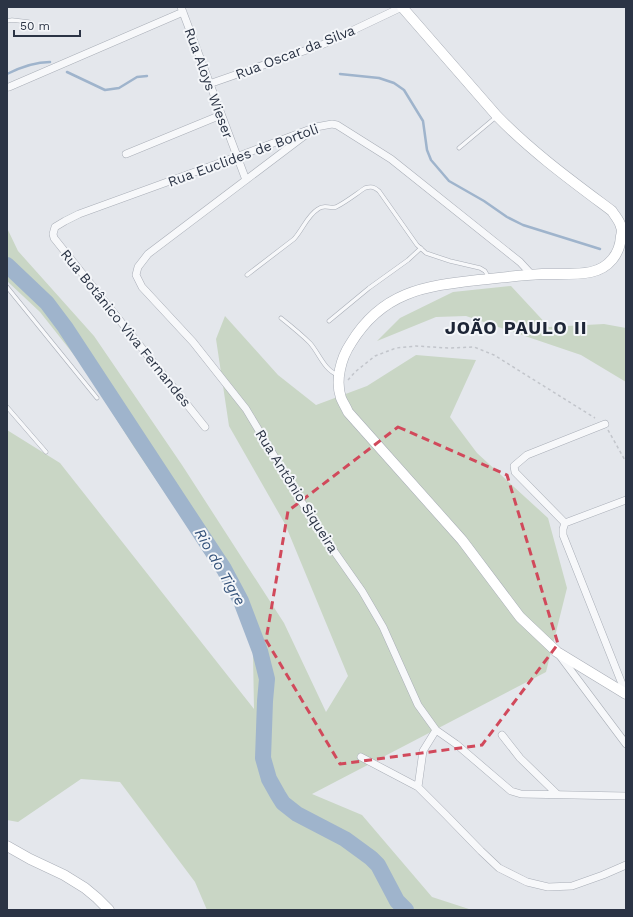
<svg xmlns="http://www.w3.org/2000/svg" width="633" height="917" font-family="'Work Sans',sans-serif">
<rect width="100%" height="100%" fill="#e4e7ec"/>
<path fill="#c9d6c5" d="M 7,228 L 18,251 L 94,336 L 182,465 L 284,623 L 326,712 L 348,676 L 285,524 L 229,426 L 216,339 L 225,316 L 278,375 L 316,405 L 367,386 L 416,355 L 476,360 L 450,417 L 477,453 L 548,518 L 567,588 L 546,672 L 312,794 L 362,815 L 432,897 L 472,910 L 207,910 L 195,882 L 120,782 L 81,779 L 18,822 L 7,820 L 7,430 L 60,463 L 254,709 L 253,654 L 238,608 L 209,558 L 134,447 L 103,398 L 101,390 L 84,362 L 78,360 L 40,312 L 7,281 Z
M 511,286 L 549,327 L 604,324 L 626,328 L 626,382 L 581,355 L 466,316 L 436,317 L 377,341 L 400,318 L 453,292 Z"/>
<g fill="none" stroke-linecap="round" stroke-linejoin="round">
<path stroke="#9fb4cc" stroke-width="2.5" d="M 67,72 L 105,90 L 119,88 L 137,77 L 147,76
M 7,74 C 21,67 34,62 50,62
M 340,74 L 379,78 L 394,83 L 404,90 L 423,121 L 427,150 L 431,160 L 449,181 L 484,201 L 507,217 L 523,225 L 600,249"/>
<path stroke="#9fb4cc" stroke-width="16" d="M 7,265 L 47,303 L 65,327 L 224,569 L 241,601 L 260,651 L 267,679 L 265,701 L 263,758 L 269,779 L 278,795 L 283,803 L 297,814 L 345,839 L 371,858 L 378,865 L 397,901 L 406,910"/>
<defs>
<path id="lane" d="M 7,21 L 12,20 L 29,22
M 459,148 L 496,117
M 247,275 L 294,239 C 303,229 307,216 318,209 C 324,204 329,209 336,207 C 346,202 356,194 365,188 C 372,186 374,187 379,191 L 417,245 L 426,253 L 450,261 L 480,268 L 485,271 L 489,278
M 7,287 L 97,398
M 281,318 C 291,326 301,334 310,343 C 319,353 324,370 338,375
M 329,321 L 369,288 L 408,260 L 421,248
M 7,407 L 46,452"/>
<path id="street" d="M 181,7 L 246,180
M 209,84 L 324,44 L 402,7
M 9,87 L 183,12
M 316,127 L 148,254 L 138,267 L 136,275 L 142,287 L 193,342 L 246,409 L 315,524 L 362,591 L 383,627 L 418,705 L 436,730 L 456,744 L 511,791 L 521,794 L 626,796
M 126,154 L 221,115
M 205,427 L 54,238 L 53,234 L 55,227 L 65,221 L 79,214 L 236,157 L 316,127 L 332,124 L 337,125 L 391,159 L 520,262 L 532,275
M 565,523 L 563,529 L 563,535 L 626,694
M 565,523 L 515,472 L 514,466 L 527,455 L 605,424
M 565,523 L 626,500
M 560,656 L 626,744
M 502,735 L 520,758 L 557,794
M 361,757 L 418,787 L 446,815 L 481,851 L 499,868 L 527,882 L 548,887 L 572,886 L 603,875 L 626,865
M 418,787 L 423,751 L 436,730"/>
<path id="secondary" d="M 402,7 L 497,116 C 532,152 572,181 612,211 C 615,216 620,221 621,227 C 622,229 622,233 621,236 C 620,254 609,268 591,272 C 577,275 557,274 542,274 C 521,275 500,278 478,280 C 424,286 382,292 351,343 C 341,358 335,380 341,398 C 343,403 346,407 348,412 L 462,540 L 520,617 L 557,652 L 626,694
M 7,846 L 30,859 L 64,875 L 85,888 L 97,898 L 109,910"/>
</defs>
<use href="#lane" stroke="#a9aeb7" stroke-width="4.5"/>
<use href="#street" stroke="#a9aeb7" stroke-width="8"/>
<use href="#secondary" stroke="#a9aeb7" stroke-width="11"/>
<path stroke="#c2c5cb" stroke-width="1.5" stroke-dasharray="3 3" stroke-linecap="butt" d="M 348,380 L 355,372 L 375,356 L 396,348 L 416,346 L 448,348 L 474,347 L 494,355 L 595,418
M 608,430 L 626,462"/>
<use href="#lane" stroke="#f7f8fa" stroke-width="3.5"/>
<use href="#street" stroke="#f7f8fa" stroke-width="7"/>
<use href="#secondary" stroke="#fff" stroke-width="10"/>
</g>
<path fill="none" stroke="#d1495b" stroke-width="3" stroke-dasharray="8 5" stroke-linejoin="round" d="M 398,427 L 507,475 L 558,644 L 482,745 L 340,764 L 266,640 L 288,511 Z"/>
<g text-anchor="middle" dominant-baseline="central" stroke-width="4" stroke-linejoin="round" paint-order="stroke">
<g font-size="14" fill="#2b3445" stroke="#f4f6f9">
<text transform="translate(295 52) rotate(-21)">Rua Oscar da Silva</text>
<text transform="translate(209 83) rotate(70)">Rua Aloys Wieser</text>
<text transform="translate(243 155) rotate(-20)">Rua Euclides de Bortoli</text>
<text transform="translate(126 328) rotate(51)">Rua Botânico Viva Fernandes</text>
<text transform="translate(297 491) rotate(58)">Rua Antônio Siqueira</text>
</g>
<g font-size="15" font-style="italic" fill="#34527a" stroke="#f4f6f9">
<text transform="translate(220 567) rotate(60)">Rio do Tigre</text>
</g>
<g font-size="18" font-weight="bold" letter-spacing="1" fill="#1d2536" stroke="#f4f6f9">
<text x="516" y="327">JOÃO PAULO II</text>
</g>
</g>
<rect width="633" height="917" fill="none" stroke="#2b3445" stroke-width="16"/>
<path d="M14 30v6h66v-6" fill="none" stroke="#2b3445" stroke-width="2"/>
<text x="20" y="30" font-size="12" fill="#2b3445" stroke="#f4f6f9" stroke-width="3" paint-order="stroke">50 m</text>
</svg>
